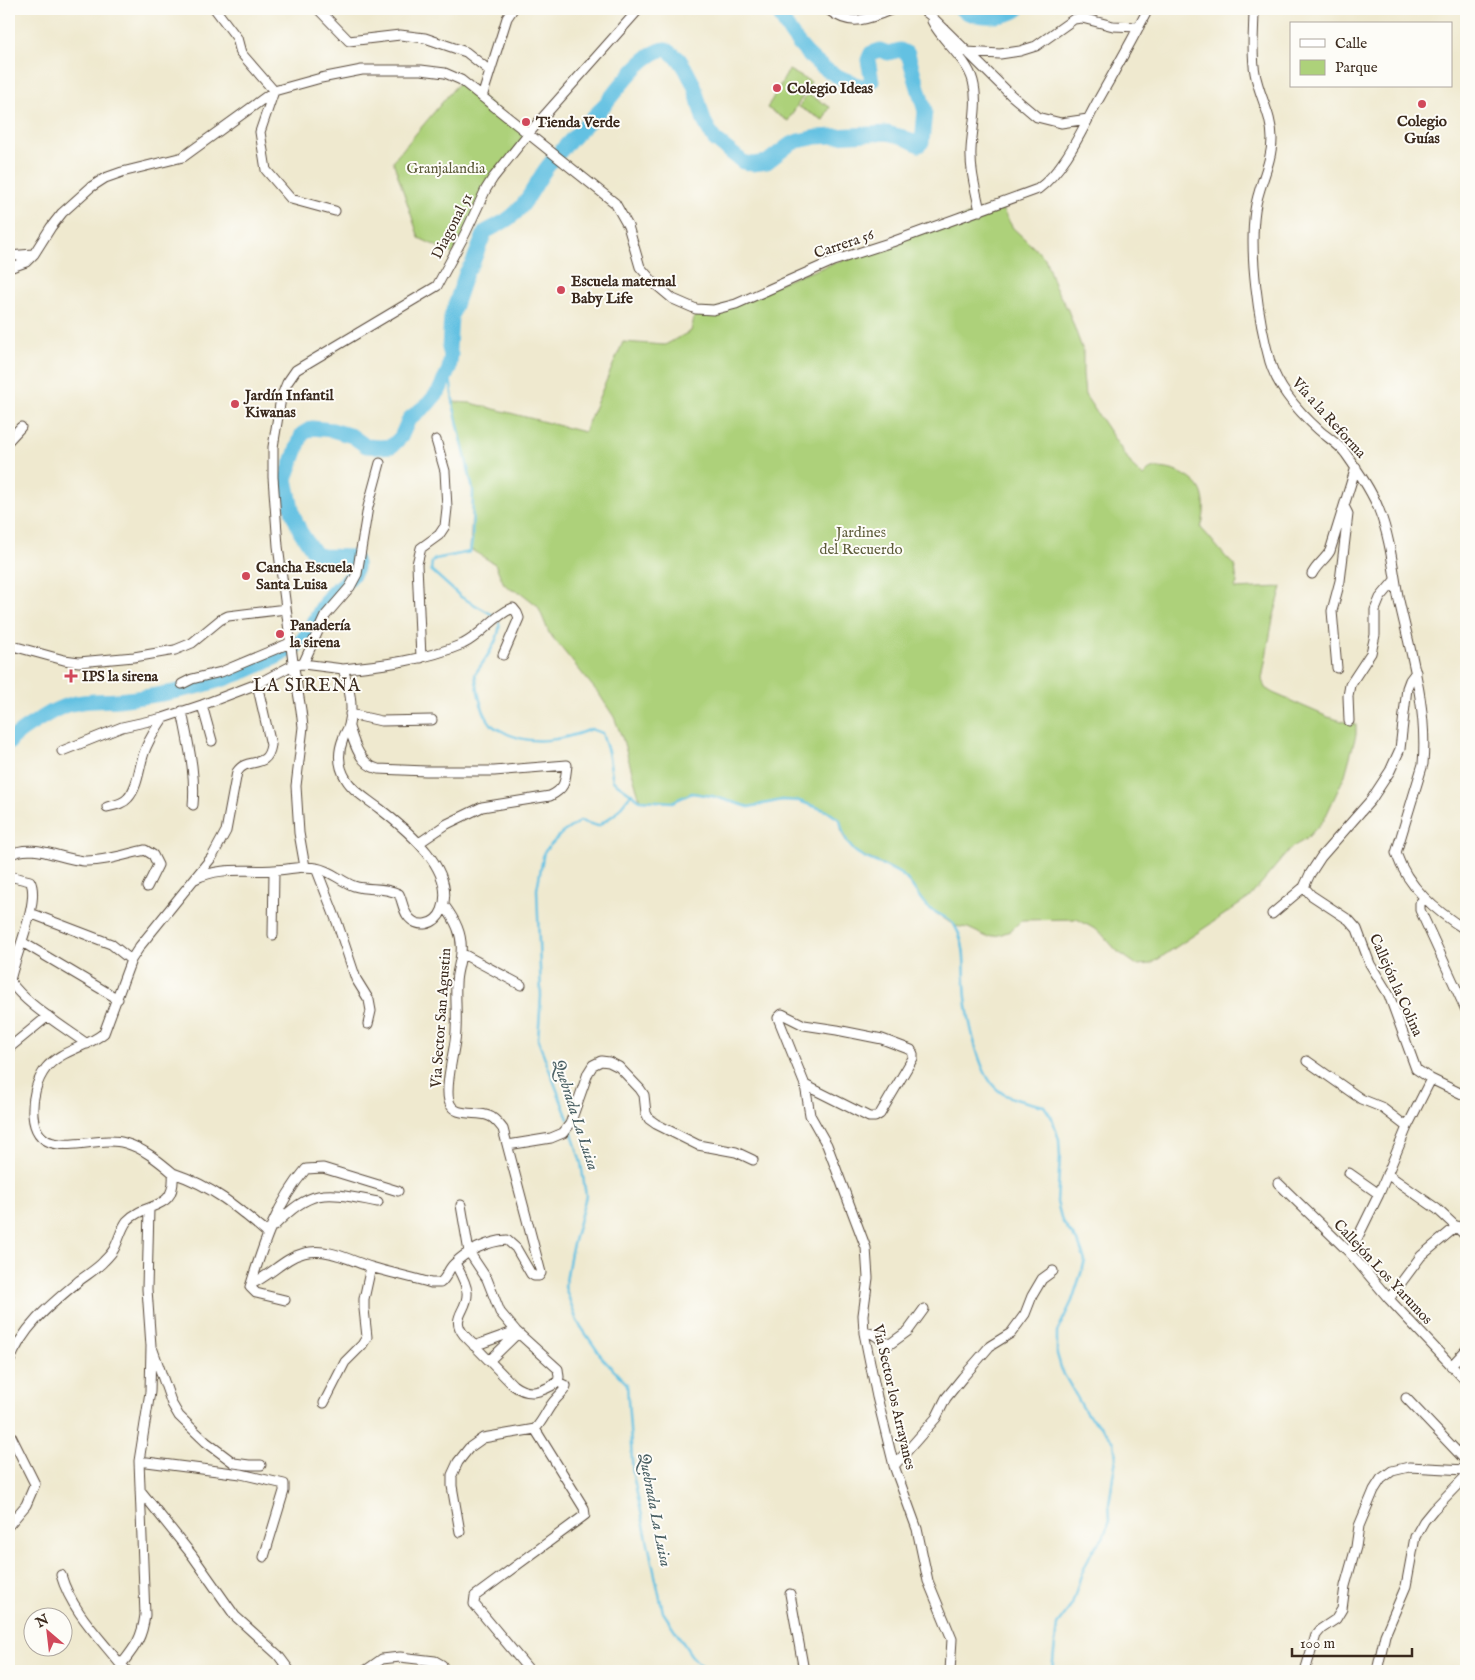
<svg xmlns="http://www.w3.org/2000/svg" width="1475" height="1680" font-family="'IM FELL English',serif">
<rect width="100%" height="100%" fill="#fdfcf7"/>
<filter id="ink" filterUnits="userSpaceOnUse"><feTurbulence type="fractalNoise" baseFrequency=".02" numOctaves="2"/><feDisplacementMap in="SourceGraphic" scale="10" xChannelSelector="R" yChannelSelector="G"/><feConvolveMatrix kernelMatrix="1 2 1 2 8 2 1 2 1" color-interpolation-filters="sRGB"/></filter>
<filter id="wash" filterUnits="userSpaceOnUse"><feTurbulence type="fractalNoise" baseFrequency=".0096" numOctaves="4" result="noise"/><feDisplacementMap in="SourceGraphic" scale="20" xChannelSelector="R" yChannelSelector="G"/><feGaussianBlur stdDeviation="1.12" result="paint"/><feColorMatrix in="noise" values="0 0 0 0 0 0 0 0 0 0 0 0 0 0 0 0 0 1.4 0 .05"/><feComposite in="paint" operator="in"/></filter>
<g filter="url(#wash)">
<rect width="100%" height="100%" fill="#efe9cf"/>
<path fill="#add17a" stroke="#747e4c" d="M 789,70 L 811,82 L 788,121 L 767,108 Z
M 461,80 L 528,134 L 493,178 L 453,254 L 419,238 L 393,161 Z
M 807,94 L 830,107 L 823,120 L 799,107 Z
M 999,204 L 1013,228 L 1045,258 L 1055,287 L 1068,310 L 1083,351 L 1083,374 L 1085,395 L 1134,468 L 1143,476 C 1146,473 1148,470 1152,469 C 1168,465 1197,477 1202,493 C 1206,504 1204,518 1201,528 C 1213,540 1222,555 1235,566 L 1237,583 L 1234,589 L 1282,587 L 1273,619 L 1262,679 L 1265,688 L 1273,693 L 1328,717 L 1356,725 L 1356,735 L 1345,775 L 1324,820 L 1306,839 L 1291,848 L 1249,898 L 1151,964 L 1137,965 L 1117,951 L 1100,932 L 1077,919 L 1022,920 L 1010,931 L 999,935 L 987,937 L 968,928 L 955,926 L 928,908 L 905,877 L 891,868 L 857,853 L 848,844 L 842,834 L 840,820 L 827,811 L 799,801 L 782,800 L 749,807 L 712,796 L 692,793 L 672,802 L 640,800 L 623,740 L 614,717 L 599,694 L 549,633 L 538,606 L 520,592 L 512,590 L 504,584 L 495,564 L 470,549 L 473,490 L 453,402 L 471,403 L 584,432 L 623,342 L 665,345 L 691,331 L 696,309 L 713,310 L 785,281 Z"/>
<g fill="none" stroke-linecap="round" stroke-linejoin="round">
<path stroke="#64c1e2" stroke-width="2.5" d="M 449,369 L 454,408 L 473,490 L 472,540 L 470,552 L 435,559 L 432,562 L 431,570 L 461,597 L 493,615
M 499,623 C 502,637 483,663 475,674 C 478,691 480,711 492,725 C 494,728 499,729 502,731 C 529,747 564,740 591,729 L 602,733 L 608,752 L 613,781 L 640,800 L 672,802 L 692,793 L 712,796 L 749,807 L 782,800 L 799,801 L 827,811 L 840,820 C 848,865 874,855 903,876 C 914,884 919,901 929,908 C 938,915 951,918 956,928 C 966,945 964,965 965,984 C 966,1010 977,1074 998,1090 C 1008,1099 1031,1103 1044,1106 L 1052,1118 L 1059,1140 L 1060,1157 L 1057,1202 L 1062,1221 L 1079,1244 L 1085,1261 L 1072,1301 L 1057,1332 L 1057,1354 L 1062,1371 L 1086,1413 L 1102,1428 L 1114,1442 L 1116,1458 L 1109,1504 L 1110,1520 L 1103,1538 L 1091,1553 L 1080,1578 L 1072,1605 L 1057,1625 L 1052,1671
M 568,1119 L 538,1040 L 541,996 L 537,889 L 544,852 L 562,833 L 580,821 L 598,826 L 615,814 L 632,793
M 570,1127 L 581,1163 L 586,1196 L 571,1252 L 565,1287 L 577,1321 L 603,1359 L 627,1384 L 633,1475 L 663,1612 L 691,1655 L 706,1671"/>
<path stroke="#64c1e2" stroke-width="15" d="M 961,9 C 973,19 1007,18 1018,9
M 9,743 C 14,735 24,729 32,724 C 45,716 58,707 72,704 C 87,700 103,701 118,700 C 137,698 159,695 178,691 C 217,683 257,669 291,649 C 313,637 316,609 333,592 C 343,583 364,573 353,557 L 323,556 L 315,554 L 300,531 L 293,514 L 286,479 L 302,434 L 312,428 L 332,430 L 352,436 L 366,446 L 380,447 L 392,446 L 401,437 L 409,419 L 428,404 L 439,391 L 449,369 L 451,355 L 449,348 L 451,317 L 466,273 L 473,262 L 485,232 C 492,228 501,224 508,219 C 525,208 534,186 545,170 C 561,148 581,130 600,110 C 615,94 643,51 666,49 L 679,59 L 685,68 L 694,85 L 704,121 L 714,139 L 743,162 L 753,164 L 767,162 L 789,145 L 798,141 L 817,137 L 887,133 L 903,137 L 919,145 L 922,142 L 925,111 L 908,54 L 900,50 L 888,53 L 880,50 L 871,53 L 868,60 L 872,81 L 865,86 C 858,86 853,82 846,80 C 813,67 792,40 777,9"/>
</g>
</g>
<g filter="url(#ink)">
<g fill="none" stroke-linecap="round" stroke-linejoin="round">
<defs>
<path id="minor" d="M 215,9 L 237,38 L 241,53 L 274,91 L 260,132 L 266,170 L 291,199 L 335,211
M 318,9 L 349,41 L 400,35 L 425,38 L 466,52 L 490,71
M 827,9 C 854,29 867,18 894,9
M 922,9 L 931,16 L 1011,95 L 1037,117 L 1061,123 L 1088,119
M 1254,9 C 1254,30 1251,52 1255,73 C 1259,96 1272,115 1272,139 C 1272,164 1258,186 1255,210 C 1249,253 1258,319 1270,362 C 1278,388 1299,412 1319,430 C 1328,438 1340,445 1346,454 C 1358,471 1372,491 1379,510 C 1390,537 1393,568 1398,596 C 1410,651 1428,707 1423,764 L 1396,853 C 1408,888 1436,911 1466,930
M 932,21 C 942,41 967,59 973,81 C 979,103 972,127 971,150 C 970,171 976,191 980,211
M 967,52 L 1000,54 L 1020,51 L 1036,46 L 1074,19 L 1082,18 L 1113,26 L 1139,27
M 482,97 L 507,18 L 513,9
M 9,256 L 33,254
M 9,268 L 26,262 L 34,254 L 51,227 L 62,213 L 91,187 L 105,178 L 122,172 L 183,157 L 274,91 L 321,78 L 362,70 L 421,70 L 445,73 L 461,80 L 615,203 L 628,226 L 640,267 L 654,283 L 673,299 L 696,309 L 713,310 L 736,304 L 833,261 L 892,242 L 1038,189 C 1064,170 1081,132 1096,104 C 1114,72 1132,41 1148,9
M 9,440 L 21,427
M 1312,574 C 1317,564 1325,560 1330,551 L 1356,467
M 9,645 L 64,660 L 79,662 L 134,657 L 175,650 L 192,643 L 220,620 L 228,616 L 286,609
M 421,658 L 417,564 L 421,548 L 439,535 L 445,526 L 447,508 L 445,471 L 436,440
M 303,664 L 325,616 L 350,587 L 357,574 L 368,507 L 380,463
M 1337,668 L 1332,611 L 1340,581 L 1348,514 L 1344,506
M 343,669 C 384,665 425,660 463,644 C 482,635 494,615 513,608 L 517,613 L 519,618 L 503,655
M 182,684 L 192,679 L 221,672 L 290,643
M 202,705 L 212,741
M 182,711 C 188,743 196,773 193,805
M 350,714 L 381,721 L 432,720
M 1349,721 L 1348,696 L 1350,685 L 1371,653 L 1375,635 L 1375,610 L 1380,598 L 1395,580
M 349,727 C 354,743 360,765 378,769 L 426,771 L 494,771 L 567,765 C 565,781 566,788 550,796 L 482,807 L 447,824 L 419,843
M 62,751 L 122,727 L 163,718 L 202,705 L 257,684 L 293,665 L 303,664 L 343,669 C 349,687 354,705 349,725 C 348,730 344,734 343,739 C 338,752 338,766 346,779 C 353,791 368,800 380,809 C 407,830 457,870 442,910 C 436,925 417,930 407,915 C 403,909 402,900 399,894 C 383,886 369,891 354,886 C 340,881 332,871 316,868 C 303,865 288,870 274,870 C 247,872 220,866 195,879
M 107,807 C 115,805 123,804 128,798 C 138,787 139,767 144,753 C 148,740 156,729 163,718
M 9,855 C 33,842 59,859 84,861 C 104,862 126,854 145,850 L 153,855 L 158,865 L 147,887
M 305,867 L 299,833 L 296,786 L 303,727 L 301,710 L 293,662 L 278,546 L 273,477 L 273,447 L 281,398 L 287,383 L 296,370 L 437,286 L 465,234 L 486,189 L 493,178 L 528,134 L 639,9
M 316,868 L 337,922 L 356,979 L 369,1000 L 371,1011 L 368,1024
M 9,876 L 30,881 C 41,900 14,958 10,981 C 25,1004 64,1027 87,1044
M 1304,887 L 1311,895 L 1349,920 L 1357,929 L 1370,964 L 1389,995 L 1416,1069 L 1431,1079 L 1407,1127 L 1379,1194 L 1350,1253
M 1424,899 L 1420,903 L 1420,910 L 1466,1010
M 30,913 L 111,944 L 131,960
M 1272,914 L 1304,887 L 1310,874 L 1321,857 L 1371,800 L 1390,771 L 1400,749 L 1407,688 L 1410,680 L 1416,672
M 273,935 L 274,871
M 22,942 L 118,999
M 461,953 L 521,985
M 9,1048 L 48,1016
M 1307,1061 L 1361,1099 L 1381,1107 L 1407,1127
M 1431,1079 L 1466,1096
M 805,1085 L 869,1117 L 875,1117 L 880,1114 L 913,1058 L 913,1054 L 911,1050 L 882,1039 L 837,1030 L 804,1025 L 782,1014 L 778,1018 L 805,1085 L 810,1115 L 827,1145 L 866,1248 L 868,1278 L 863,1315 L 864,1333 L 877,1397 L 894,1466 L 917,1529 L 928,1581 L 952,1639 L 950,1671
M 508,1145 L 551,1138 L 563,1133 L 570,1124 L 588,1073 L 593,1065 L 601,1061 L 609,1062 L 619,1067 L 640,1089 L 644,1095 L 646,1113 L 649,1119 L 656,1124 L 698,1145 L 736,1152 L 753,1160
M 173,1173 C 212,1186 237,1207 267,1233
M 1349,1173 L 1379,1194
M 1387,1174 L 1437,1209 L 1466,1236
M 1278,1183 L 1350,1253 L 1389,1299 L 1466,1381
M 398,1191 L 323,1168 L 306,1169 C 277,1203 264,1242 251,1284 C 270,1276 284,1258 304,1253 C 328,1247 349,1260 371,1267 C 391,1273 411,1277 431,1283 L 440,1283 C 447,1278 448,1269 454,1264 C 466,1251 489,1241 507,1240 L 516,1248 L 531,1274 L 534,1276 L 539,1276 L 541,1273 L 503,1129 C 499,1124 495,1118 489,1116 C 477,1110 454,1119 449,1101 C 445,1087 453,1056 455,1041 C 458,1022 455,1002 456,984 C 456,973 460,964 461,953 C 463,934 455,920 444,905
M 274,1226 C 314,1186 326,1192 378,1202
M 455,1263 C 459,1271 466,1282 467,1292 C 469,1310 449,1317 464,1335 L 513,1385 C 529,1397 542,1392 558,1382 L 559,1377 L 558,1369 L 516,1331 L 500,1312 L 487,1279 L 469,1252 L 461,1205
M 251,1284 L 250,1287 L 256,1293 L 285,1300
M 1389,1299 L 1421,1256 L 1457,1226
M 864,1333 C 875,1331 880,1342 890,1344 L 908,1331 L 924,1309
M 474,1346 L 516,1331
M 153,1350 L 172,1404 L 179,1416 L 206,1442 L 234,1463 L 249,1465 L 261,1465
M 489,1361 L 518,1333
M 9,1363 C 22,1327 51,1304 80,1280 C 88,1274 98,1268 104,1261 C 108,1257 112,1253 114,1249 C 119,1240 121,1229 127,1221 C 147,1200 176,1213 173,1173 C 159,1161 143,1148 125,1143 C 95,1133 37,1166 33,1115 C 32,1099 36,1081 46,1068 C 61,1050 86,1048 104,1033 L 131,960 L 140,946 L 212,857 L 226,831 L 237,772 C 247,756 267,771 271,745 L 257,684
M 1451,1366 L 1466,1350
M 1406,1398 L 1466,1461
M 324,1403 L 345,1362 L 362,1345 L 367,1337 L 364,1309 L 364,1299 L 371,1267
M 9,1432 L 35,1484 L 26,1505 L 9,1525
M 139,1461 L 241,1474 L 284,1484 L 284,1491 L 264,1557
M 894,1466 L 936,1418 L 946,1398 L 963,1377 L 990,1346 L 1011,1333 L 1025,1314 L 1032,1296 L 1042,1279 L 1053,1271
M 140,1490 L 192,1555 L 235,1616 L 278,1655 L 290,1671
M 460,1532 L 452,1486 L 452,1475 L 458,1462 L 469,1448 L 483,1438 L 535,1429 C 544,1420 547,1408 556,1399 C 560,1394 564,1392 566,1386 L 558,1382
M 61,1575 C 71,1610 99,1637 121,1665
M 790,1594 L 804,1671
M 127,1671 L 121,1665 C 135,1647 142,1639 145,1615 L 139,1461 L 150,1392 L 151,1346 L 147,1289 L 149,1208
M 365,1671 L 382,1659 L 400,1657 L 435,1661 L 442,1665 L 444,1671
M 530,1671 L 474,1604 L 475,1596 L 482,1591 L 585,1515 L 584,1508 L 535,1429
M 1305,1671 L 1316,1635 L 1321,1629 L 1336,1619 L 1342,1609 L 1345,1586 L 1356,1547 L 1359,1526 L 1374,1490 L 1381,1479 L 1392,1471 L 1409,1467 L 1466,1470
M 1377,1671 L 1385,1635 L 1406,1586 L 1415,1537 L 1424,1521 L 1433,1510 L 1466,1476"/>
</defs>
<use href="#minor" stroke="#564739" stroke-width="11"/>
<use href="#minor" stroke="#fff" stroke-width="9"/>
</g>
</g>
<g fill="#d1495b" stroke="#fdfcf7" stroke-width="2">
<circle cx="777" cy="88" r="5"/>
<circle cx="1422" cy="104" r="5"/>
<circle cx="526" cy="122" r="5"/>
<circle cx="561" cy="290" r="5"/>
<circle cx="235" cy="404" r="5"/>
<circle cx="246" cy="576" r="5"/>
<circle cx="280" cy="634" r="5"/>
<path d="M68.5 668.5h5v5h5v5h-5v5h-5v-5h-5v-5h5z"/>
</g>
<g text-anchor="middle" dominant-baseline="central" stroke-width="4" stroke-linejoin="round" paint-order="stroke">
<g font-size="15" font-weight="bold" fill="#3b2a1e" stroke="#fdfcf7" text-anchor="start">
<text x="787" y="88">Colegio Ideas</text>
<text x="1422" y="121" text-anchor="middle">Colegio<tspan x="1422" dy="17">Guías</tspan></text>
<text x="536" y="122">Tienda Verde</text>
<text x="571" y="281">Escuela maternal<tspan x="571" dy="17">Baby Life</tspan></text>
<text x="245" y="395">Jardín Infantil<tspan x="245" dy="17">Kiwanas</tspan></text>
<text x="256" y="567">Cancha Escuela<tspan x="256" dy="17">Santa Luisa</tspan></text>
<text x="290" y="625">Panadería<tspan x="290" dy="17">la sirena</tspan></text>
<text x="82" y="676">IPS la sirena</text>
</g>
<g font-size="15" fill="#5d5c3a" stroke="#fdfcf7">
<text x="446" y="168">Granjalandia</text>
<text x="861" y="532">Jardines<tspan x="861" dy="17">del Recuerdo</tspan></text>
</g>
<g font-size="15" fill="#3b2a1e" stroke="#fdfcf7">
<text transform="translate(452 226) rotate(-63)">Diagonal 51</text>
<text transform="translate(844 244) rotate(-19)">Carrera 56</text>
<text transform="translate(1329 418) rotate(48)">Vía a la Reforma</text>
<text transform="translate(1396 985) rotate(66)">Callejón la Colina</text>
<text transform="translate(441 1018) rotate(-86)">Via Sector San Agustin</text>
<text transform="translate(1383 1272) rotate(47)">Callejón Los Yarumos</text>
<text transform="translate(894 1397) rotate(77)">Via Sector los Arrayanes</text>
</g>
<g font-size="16" font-style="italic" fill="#495f63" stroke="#fdfcf7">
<text transform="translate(575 1115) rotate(72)">Quebrada La Luisa</text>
<text transform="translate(654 1510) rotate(79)">Quebrada La Luisa</text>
</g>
<g font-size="18" letter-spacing="1" fill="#3b2a1e" stroke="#fdfcf7">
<text x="307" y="686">LA SIRENA</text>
</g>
</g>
<rect width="1475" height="1680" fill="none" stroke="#fdfcf7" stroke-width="30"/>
<rect x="1290" y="22" width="162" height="65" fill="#fdfcf7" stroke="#afa8a0"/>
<rect x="1300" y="39" width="25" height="8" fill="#ffffff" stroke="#afa8a0"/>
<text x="1335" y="48" font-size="15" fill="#3b2a1e">Calle</text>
<rect x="1300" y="60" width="25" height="15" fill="#add17a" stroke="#afa8a0"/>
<text x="1335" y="72" font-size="15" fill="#3b2a1e">Parque</text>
<g transform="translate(48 1632) rotate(332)"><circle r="24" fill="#fdfcf7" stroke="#afa8a0"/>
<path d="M0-4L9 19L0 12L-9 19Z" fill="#d1495b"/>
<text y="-8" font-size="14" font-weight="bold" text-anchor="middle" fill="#3b2a1e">N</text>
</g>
<path d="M1292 1648v8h120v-8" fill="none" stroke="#3b2a1e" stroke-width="2.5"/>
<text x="1300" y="1648" font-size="15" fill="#3b2a1e" stroke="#fdfcf7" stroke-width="4" paint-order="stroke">100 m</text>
</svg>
